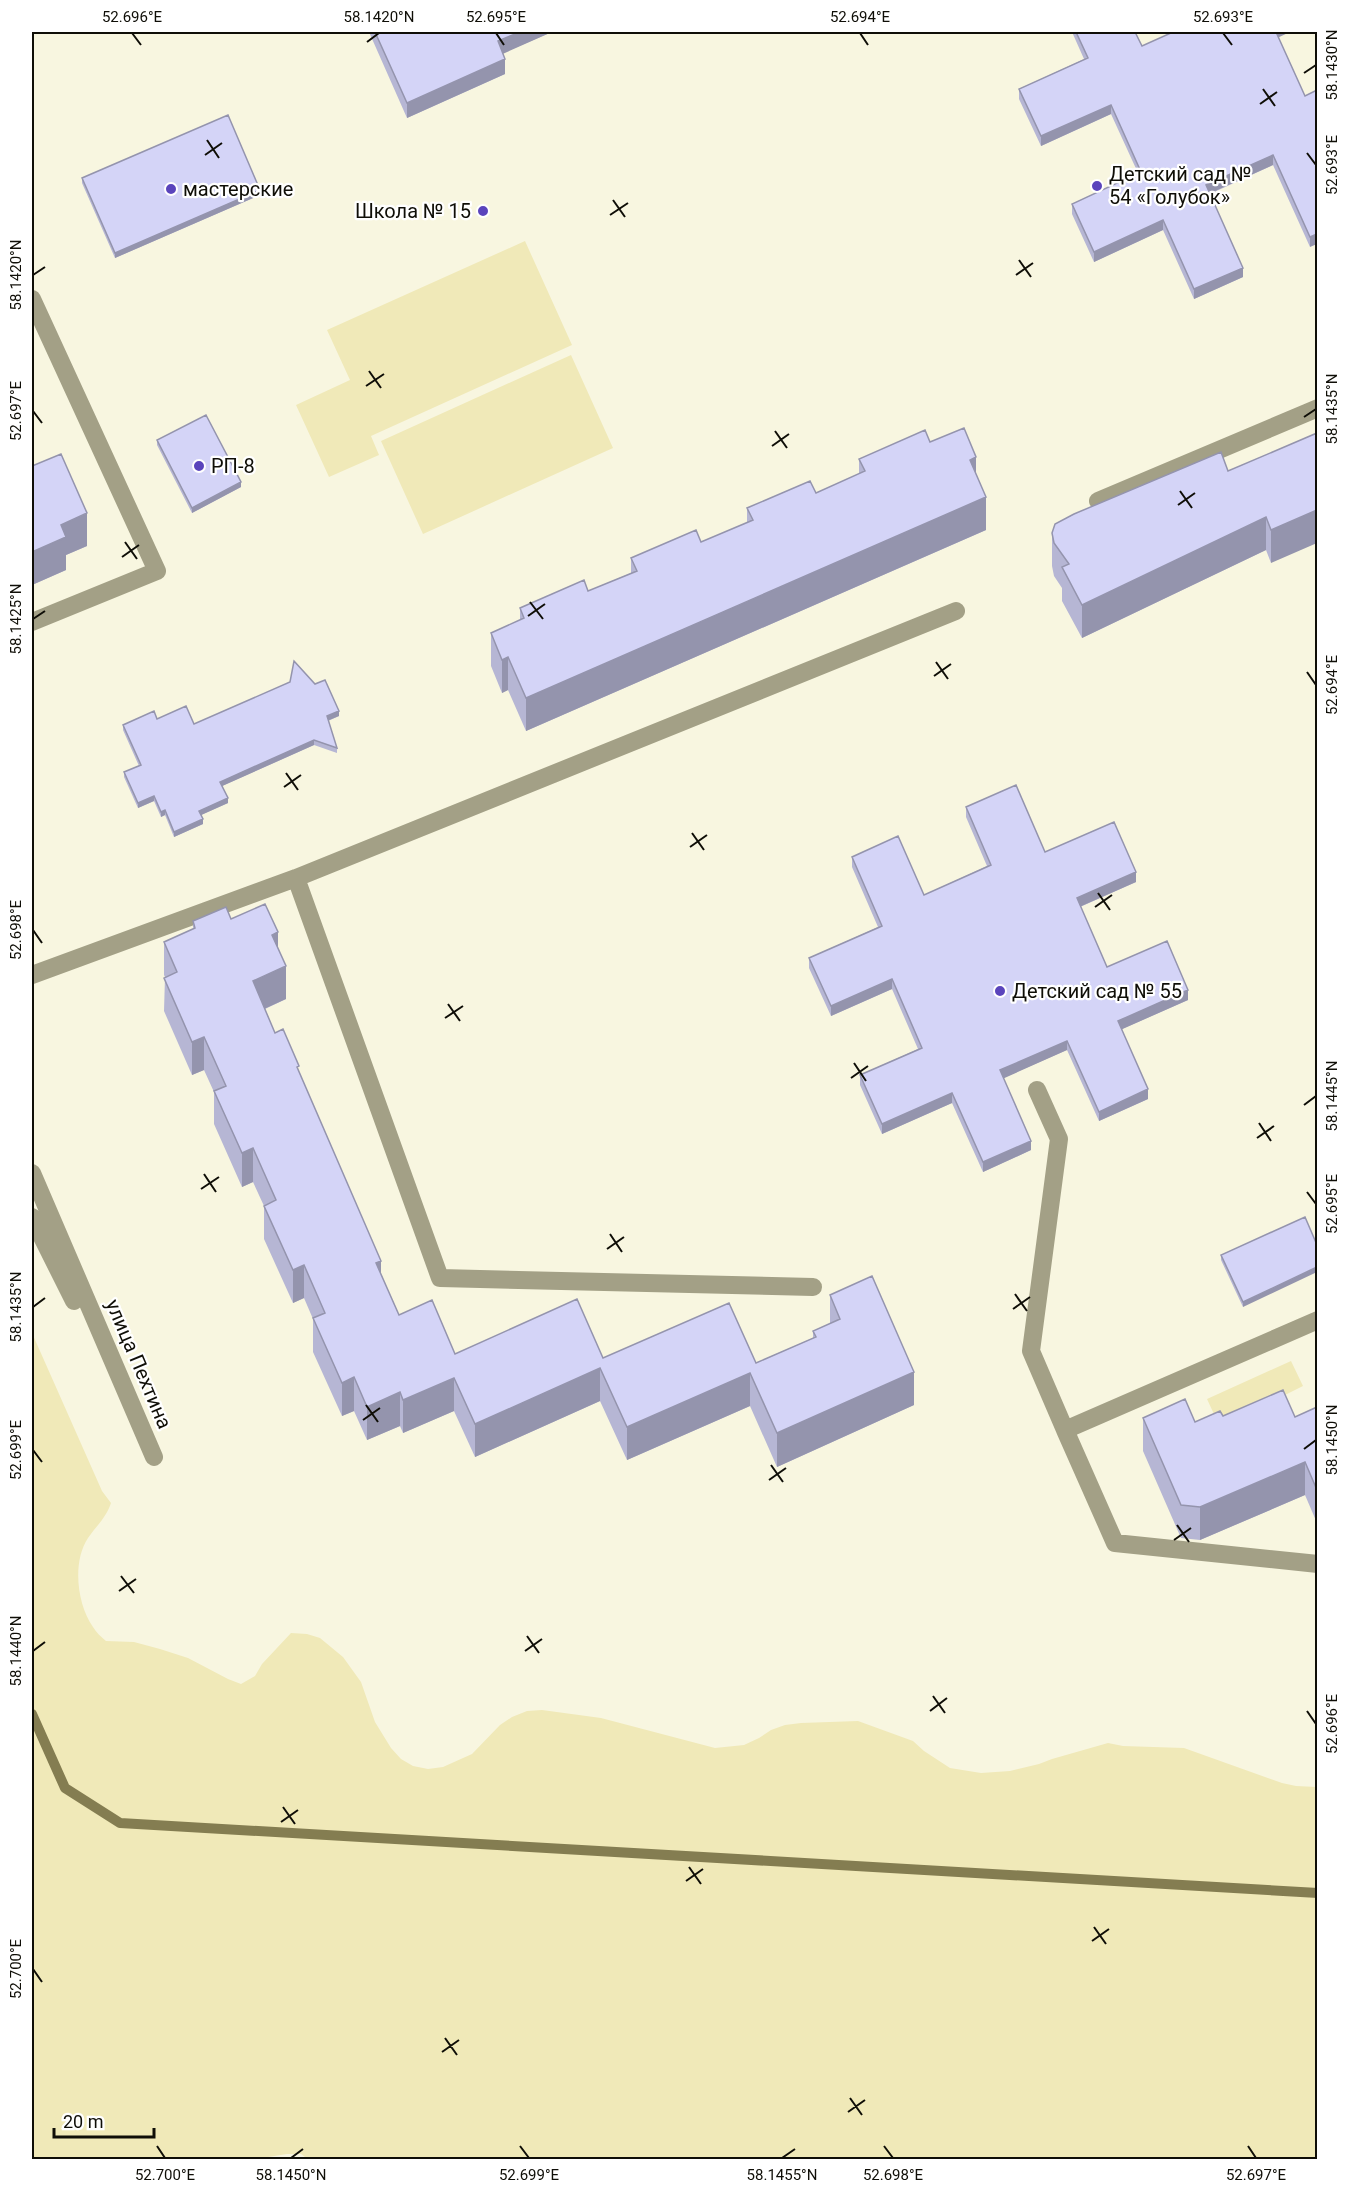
<svg xmlns="http://www.w3.org/2000/svg" width="1349" height="2191" font-family="Roboto,sans-serif">
<rect width="100%" height="100%" fill="#f8f6e0"/>
<path fill="#f0e9b8" d="M 525,241 L 572,345 L 371,436 L 379,455 L 329,477 L 296,405 L 350,380 L 327,330 Z
M 571,355 L 613,448 L 423,534 L 381,441 Z
M 32,1333 L 102,1491 L 111,1503 C 106,1518 97,1525 88,1538 C 72,1562 77,1604 93,1627 C 96,1632 101,1637 106,1641 L 134,1642 L 160,1649 L 188,1658 L 228,1679 L 241,1684 L 255,1676 L 262,1664 L 291,1633 L 307,1634 L 320,1638 L 343,1657 L 361,1682 L 375,1722 L 391,1748 L 401,1759 L 413,1766 L 428,1769 L 443,1767 L 472,1754 L 500,1725 L 512,1717 L 527,1711 L 542,1710 L 601,1718 L 715,1748 L 744,1745 L 759,1738 L 771,1730 L 785,1725 L 801,1723 L 858,1721 L 913,1741 L 924,1751 L 950,1768 L 981,1773 L 1010,1771 L 1039,1764 L 1052,1759 L 1108,1743 L 1123,1746 L 1184,1748 L 1282,1783 L 1296,1786 L 1317,1787 L 1317,2159 L 703,2160 L 676,2157 L 672,2160 L 309,2160 L 301,2154 L 287,2154 L 249,2160 L 32,2159 Z
M 1291,1361 L 1303,1386 L 1261,1407 L 1225,1438 L 1207,1399 Z"/>
<g fill="none" stroke-linecap="round" stroke-linejoin="round">
<path stroke="#847d51" stroke-width="10" d="M 32,1714 L 65,1788 L 120,1823 L 1318,1893"/>
<path stroke="#a3a086" stroke-width="18" d="M 32,299 L 157,571 L 32,622
M 1098,501 L 1318,408
M 296,878 L 440,1278 L 813,1287
M 32,975 L 296,878 L 956,611
M 1037,1090 L 1059,1139 L 1031,1351 L 1065,1430 L 1318,1320
M 32,1173 L 154,1457
M 32,1217 L 74,1301
M 1065,1430 L 1115,1543 L 1318,1564"/>
</g>
<path fill="#b6b6d4" d="M 369,32 L 552,32 L 503,53 L 505,74 L 407,118 Z
M 1072,32 L 1135,32 L 1142,46 L 1278,37 L 1305,96 L 1317,90 L 1310,247 L 1273,165 L 1210,194 L 1243,277 L 1194,299 L 1163,230 L 1094,262 L 1072,214 L 1072,204 L 1138,173 L 1111,114 L 1041,146 L 1019,99 L 1019,89 L 1084,59 Z
M 82,178 L 260,195 L 115,258 L 82,183 Z
M 1317,433 L 1271,563 L 1266,550 L 1082,638 L 1062,601 L 1062,588 L 1054,576 L 1052,566 L 1052,533 L 1228,471 Z
M 157,440 L 241,487 L 192,513 L 157,445 Z
M 930,442 L 976,475 L 986,530 L 526,731 L 508,690 L 502,693 L 491,666 L 491,633 L 520,620 L 520,608 L 588,591 L 631,573 L 631,558 L 701,542 L 747,523 L 747,508 L 816,493 L 859,474 L 859,459 Z
M 32,466 L 87,546 L 66,555 L 66,570 L 32,585 Z
M 339,716 L 328,721 L 337,748 L 337,753 L 314,745 L 222,786 L 228,803 L 201,815 L 203,824 L 174,837 L 165,815 L 161,817 L 154,801 L 138,808 L 124,777 L 124,772 L 139,766 L 123,730 L 123,725 L 157,719 L 194,724 Z
M 966,807 L 1045,852 L 1136,882 L 1080,907 L 1107,967 L 1188,1000 L 1122,1029 L 1148,1099 L 1099,1121 L 1067,1050 L 1003,1078 L 1031,1150 L 983,1172 L 952,1103 L 882,1134 L 860,1085 L 860,1075 L 918,1049 L 892,989 L 831,1016 L 809,968 L 809,958 L 878,927 L 852,867 L 852,857 L 924,895 L 987,866 L 966,817 Z
M 231,919 L 278,948 L 286,999 L 265,1009 L 275,1033 L 299,1074 L 381,1274 L 399,1315 L 455,1354 L 756,1363 L 813,1338 L 813,1331 L 830,1324 L 830,1295 L 914,1405 L 777,1467 L 750,1406 L 627,1460 L 600,1401 L 475,1457 L 454,1411 L 403,1433 L 400,1426 L 367,1440 L 354,1411 L 342,1416 L 313,1352 L 313,1319 L 304,1298 L 293,1303 L 264,1239 L 264,1206 L 253,1182 L 242,1187 L 214,1124 L 214,1092 L 204,1070 L 192,1075 L 164,1011 L 165,977 L 164,975 L 164,942 L 193,929 L 193,921 Z
M 1305,1217 L 1243,1307 L 1221,1260 L 1221,1255 Z
M 1317,1407 L 1317,1523 L 1305,1495 L 1200,1540 L 1181,1538 L 1143,1451 L 1143,1418 L 1195,1422 L 1223,1416 L 1295,1417 Z"/>
<path fill="#9494ad" d="M 520,32 L 552,32 L 498,56 L 498,41 Z
M 1275,32 L 1290,32 L 1275,39 Z
M 505,59 L 505,74 L 407,118 L 407,103 Z
M 1111,105 L 1111,114 L 1041,146 L 1041,136 Z
M 1273,155 L 1273,165 L 1206,195 L 1206,185 Z
M 260,190 L 260,195 L 115,258 L 115,253 Z
M 1163,220 L 1163,230 L 1094,262 L 1094,252 Z
M 1317,234 L 1317,244 L 1310,247 L 1310,237 Z
M 1243,268 L 1243,277 L 1194,299 L 1194,289 Z
M 976,457 L 976,490 L 970,460 Z
M 241,482 L 241,487 L 192,513 L 192,508 Z
M 986,497 L 986,530 L 526,731 L 526,698 Z
M 1317,510 L 1317,543 L 1271,563 L 1271,530 Z
M 87,513 L 87,546 L 66,555 L 66,570 L 32,585 L 32,552 L 61,525 Z
M 1266,517 L 1266,550 L 1082,638 L 1082,605 Z
M 508,657 L 508,690 L 502,693 L 502,660 Z
M 339,711 L 339,716 L 327,721 L 327,716 Z
M 314,740 L 314,745 L 220,787 L 220,782 Z
M 154,796 L 154,801 L 138,808 L 138,803 Z
M 228,798 L 228,803 L 199,816 L 199,811 Z
M 165,810 L 165,815 L 161,817 L 161,812 Z
M 203,819 L 203,824 L 174,837 L 174,832 Z
M 1136,872 L 1136,882 L 1077,908 L 1077,898 Z
M 278,932 L 278,965 L 272,935 Z
M 286,966 L 286,999 L 253,1014 L 253,981 Z
M 892,979 L 892,989 L 831,1016 L 831,1006 Z
M 1188,990 L 1188,1000 L 1118,1031 L 1118,1021 Z
M 204,1037 L 204,1070 L 192,1075 L 192,1042 Z
M 1067,1041 L 1067,1050 L 1000,1080 L 1000,1070 Z
M 1148,1089 L 1148,1099 L 1099,1121 L 1099,1112 Z
M 952,1093 L 952,1103 L 882,1134 L 882,1124 Z
M 1031,1141 L 1031,1150 L 983,1172 L 983,1162 Z
M 253,1148 L 253,1182 L 242,1187 L 242,1153 Z
M 381,1261 L 381,1294 L 376,1263 Z
M 304,1265 L 304,1298 L 293,1303 L 293,1270 Z
M 1317,1267 L 1317,1272 L 1243,1307 L 1243,1302 Z
M 600,1368 L 600,1401 L 475,1457 L 475,1424 Z
M 914,1372 L 914,1405 L 777,1467 L 777,1433 Z
M 750,1373 L 750,1406 L 627,1460 L 627,1427 Z
M 354,1377 L 354,1411 L 342,1416 L 342,1383 Z
M 454,1378 L 454,1411 L 403,1433 L 403,1400 Z
M 400,1392 L 400,1426 L 367,1440 L 367,1407 Z
M 1305,1462 L 1305,1495 L 1200,1540 L 1200,1507 Z"/>
<path fill="#d4d4f7" stroke="#9494ad" stroke-width="1.5" d="M 375,32 L 520,32 L 498,41 L 505,59 L 407,103 Z
M 1076,32 L 1135,32 L 1142,46 L 1173,32 L 1276,32 L 1305,96 L 1317,90 L 1317,234 L 1310,237 L 1273,155 L 1206,185 L 1243,268 L 1194,289 L 1163,220 L 1094,252 L 1072,204 L 1141,172 L 1111,105 L 1041,136 L 1019,89 L 1088,58 Z
M 228,115 L 260,190 L 115,253 L 82,178 Z
M 206,415 L 241,482 L 192,508 L 157,440 Z
M 964,428 L 976,457 L 970,460 L 986,497 L 526,698 L 508,657 L 502,660 L 491,633 L 524,618 L 520,608 L 584,580 L 588,591 L 637,571 L 631,558 L 696,530 L 701,542 L 753,520 L 747,508 L 810,481 L 816,493 L 865,471 L 859,459 L 925,430 L 930,442 Z
M 1317,433 L 1317,510 L 1271,530 L 1266,517 L 1082,605 L 1062,567 L 1069,564 L 1054,543 L 1052,533 L 1055,524 L 1074,514 L 1221,452 L 1228,471 Z
M 61,454 L 87,513 L 61,525 L 66,537 L 32,552 L 32,466 Z
M 294,661 L 315,684 L 325,680 L 339,711 L 327,716 L 337,748 L 314,740 L 220,782 L 228,798 L 199,811 L 203,819 L 174,832 L 165,810 L 161,812 L 154,796 L 138,803 L 124,772 L 141,765 L 123,725 L 154,711 L 157,719 L 186,706 L 194,724 L 290,682 Z
M 1016,785 L 1045,852 L 1114,822 L 1136,872 L 1077,898 L 1107,967 L 1167,941 L 1188,990 L 1118,1021 L 1148,1089 L 1099,1112 L 1067,1041 L 1000,1070 L 1031,1141 L 983,1162 L 952,1093 L 882,1124 L 860,1075 L 922,1048 L 892,979 L 831,1006 L 809,958 L 882,926 L 852,857 L 898,836 L 924,895 L 991,865 L 966,807 Z
M 265,904 L 278,932 L 272,935 L 286,966 L 253,981 L 275,1033 L 283,1029 L 299,1066 L 297,1067 L 381,1261 L 376,1263 L 399,1315 L 432,1300 L 455,1354 L 577,1299 L 603,1358 L 729,1303 L 756,1363 L 816,1337 L 813,1331 L 840,1319 L 830,1295 L 872,1276 L 914,1372 L 777,1433 L 750,1373 L 627,1427 L 600,1368 L 475,1424 L 454,1378 L 403,1400 L 400,1392 L 367,1407 L 354,1377 L 342,1383 L 313,1318 L 325,1313 L 304,1265 L 293,1270 L 264,1206 L 276,1200 L 253,1148 L 242,1153 L 214,1091 L 226,1086 L 204,1037 L 192,1042 L 164,978 L 177,972 L 164,942 L 195,928 L 193,921 L 226,907 L 231,919 Z
M 1305,1217 L 1317,1245 L 1317,1267 L 1243,1302 L 1221,1255 Z
M 1283,1390 L 1295,1417 L 1317,1407 L 1317,1490 L 1305,1462 L 1200,1507 L 1181,1505 L 1143,1418 L 1185,1399 L 1195,1422 L 1220,1411 L 1223,1416 Z"/>
<path fill="none" stroke="#0f0e07" stroke-width="2" d="M 132,33 L 141,45M 496,33 L 504,45M 860,33 L 868,45M 1223,33 L 1232,45M 367,42 L 379,33M 1304,73 L 1316,65M 1263,89 L 1275,106M 1260,104 L 1277,92M 207,140 L 219,158M 1307,153 L 1316,165M 205,155 L 222,143M 613,200 L 625,217M 610,215 L 628,203M 1019,260 L 1031,277M 33,275 L 45,267M 1016,275 L 1033,263M 369,371 L 381,388M 366,386 L 384,374M 33,411 L 42,423M 1304,417 L 1316,409M 775,431 L 787,448M 772,446 L 789,434M 1180,491 L 1192,508M 1178,505 L 1195,493M 125,542 L 137,559M 122,557 L 139,545M 530,602 L 543,619M 528,616 L 545,604M 33,619 L 45,611M 936,662 L 948,679M 1307,672 L 1316,685M 934,676 L 951,664M 286,773 L 298,790M 284,787 L 301,775M 692,833 L 704,850M 690,847 L 707,835M 1098,893 L 1110,910M 1095,907 L 1112,895M 33,930 L 42,943M 448,1004 L 460,1021M 445,1018 L 463,1006M 854,1063 L 866,1081M 851,1078 L 868,1066M 1304,1105 L 1316,1096M 1259,1123 L 1271,1141M 1257,1138 L 1274,1126M 204,1174 L 216,1192M 201,1189 L 219,1177M 1307,1192 L 1316,1204M 610,1234 L 622,1252M 607,1249 L 624,1237M 1015,1294 L 1027,1311M 33,1307 L 45,1298M 1013,1309 L 1030,1297M 366,1405 L 378,1422M 363,1420 L 380,1408M 1304,1449 L 1316,1440M 33,1450 L 42,1462M 771,1465 L 783,1482M 769,1480 L 786,1468M 1177,1525 L 1189,1542M 1174,1540 L 1191,1528M 121,1576 L 134,1593M 119,1591 L 136,1579M 527,1636 L 539,1653M 33,1651 L 45,1642M 525,1651 L 542,1639M 933,1696 L 945,1713M 930,1711 L 947,1698M 1307,1711 L 1316,1724M 283,1807 L 295,1824M 281,1822 L 298,1810M 689,1867 L 701,1884M 686,1881 L 703,1869M 1094,1927 L 1106,1944M 1092,1941 L 1109,1929M 33,1969 L 42,1982M 445,2038 L 457,2055M 442,2052 L 459,2040M 850,2098 L 862,2115M 848,2112 L 865,2100M 157,2146 L 165,2158M 520,2146 L 529,2158M 884,2146 L 893,2158M 1248,2146 L 1256,2158M 291,2158 L 303,2149M 782,2158 L 795,2149"/>
<g fill="#5a44bc" stroke="#fff" stroke-width="2">
<circle cx="1097" cy="186" r="6"/>
<circle cx="171" cy="189" r="6"/>
<circle cx="483" cy="211" r="6"/>
<circle cx="199" cy="466" r="6"/>
<circle cx="1000" cy="991" r="6"/>
</g>
<g text-anchor="middle" dominant-baseline="central" stroke-width="4.5" stroke-linejoin="round" paint-order="stroke">
<g font-size="20" fill="#0f0e07" stroke="#fff" text-anchor="start">
<text x="1109" y="174">Детский сад №<tspan x="1109" dy="23">54 «Голубок»</tspan></text>
<text x="183" y="189">мастерские</text>
<text x="471" y="211" text-anchor="end">Школа № 15</text>
<text x="211" y="466">РП-8</text>
<text x="1012" y="991">Детский сад № 55</text>
</g>
<g font-size="20" fill="#0f0e07" stroke="#fff">
<text transform="translate(139 1364) rotate(67)">улица Пехтина</text>
</g>
</g>
<rect width="1349" height="2191" fill="none" stroke="#ffffff" stroke-width="66"/>
<path d="M54 2128v9h100v-9" fill="none" stroke="#0f0e07" stroke-width="3"/>
<text x="63" y="2128" font-size="18" fill="#0f0e07" stroke="#ffffff" stroke-width="4.5" paint-order="stroke">20 m</text>
<rect x="33" y="33" width="1283" height="2125" fill="none" stroke="#0f0e07" stroke-width="2"/>
<g font-size="15" text-anchor="middle" fill="#0f0e07">
<text x="132" y="22">52.696°E</text>
<text x="379" y="22">58.1420°N</text>
<text x="496" y="22">52.695°E</text>
<text x="860" y="22">52.694°E</text>
<text x="1223" y="22">52.693°E</text>
<text transform="translate(1332 65) rotate(-90)" y="5">58.1430°N</text>
<text transform="translate(1332 165) rotate(-90)" y="5">52.693°E</text>
<text transform="translate(16 275) rotate(-90)" y="5">58.1420°N</text>
<text transform="translate(1332 409) rotate(-90)" y="5">58.1435°N</text>
<text transform="translate(16 411) rotate(-90)" y="5">52.697°E</text>
<text transform="translate(16 619) rotate(-90)" y="5">58.1425°N</text>
<text transform="translate(1332 685) rotate(-90)" y="5">52.694°E</text>
<text transform="translate(16 930) rotate(-90)" y="5">52.698°E</text>
<text transform="translate(1332 1096) rotate(-90)" y="5">58.1445°N</text>
<text transform="translate(1332 1204) rotate(-90)" y="5">52.695°E</text>
<text transform="translate(16 1307) rotate(-90)" y="5">58.1435°N</text>
<text transform="translate(1332 1440) rotate(-90)" y="5">58.1450°N</text>
<text transform="translate(16 1450) rotate(-90)" y="5">52.699°E</text>
<text transform="translate(16 1651) rotate(-90)" y="5">58.1440°N</text>
<text transform="translate(1332 1724) rotate(-90)" y="5">52.696°E</text>
<text transform="translate(16 1969) rotate(-90)" y="5">52.700°E</text>
<text x="165" y="2180">52.700°E</text>
<text x="291" y="2180">58.1450°N</text>
<text x="529" y="2180">52.699°E</text>
<text x="782" y="2180">58.1455°N</text>
<text x="893" y="2180">52.698°E</text>
<text x="1256" y="2180">52.697°E</text>
</g>
</svg>
